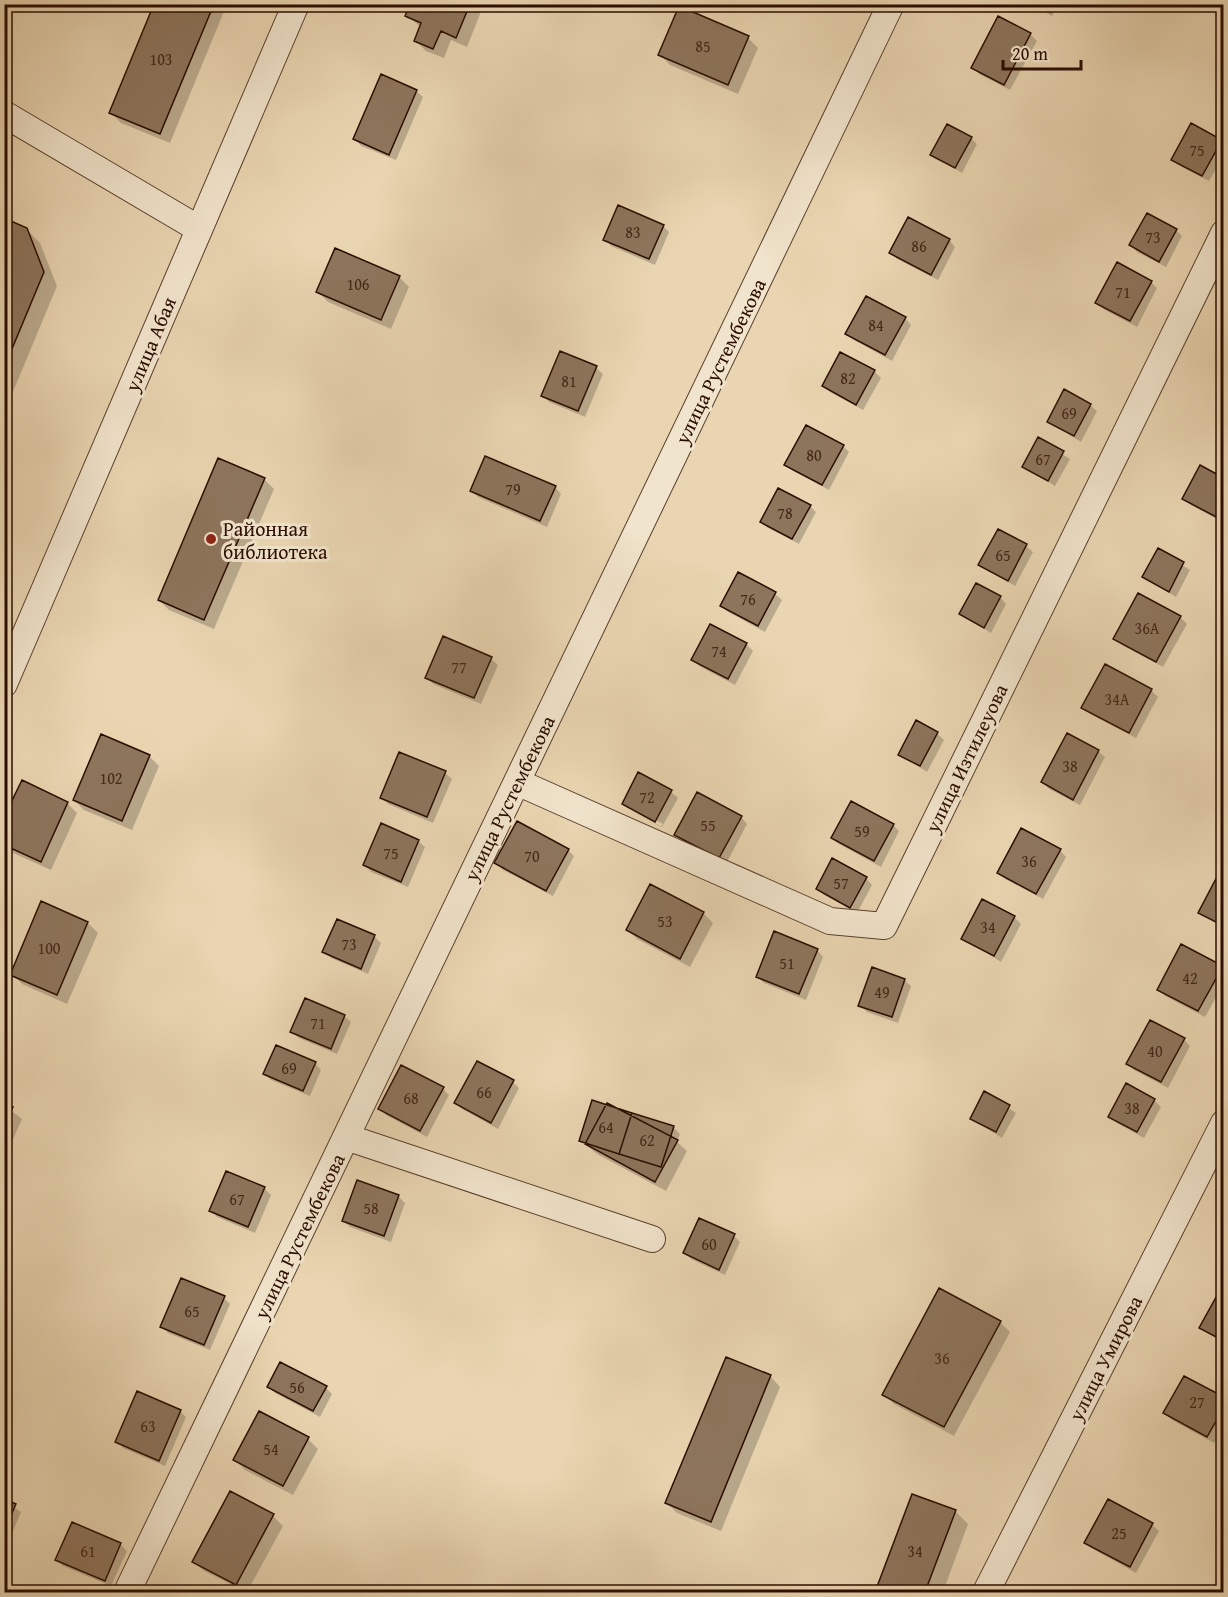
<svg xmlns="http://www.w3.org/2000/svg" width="1228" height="1597" font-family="'Gentium Book Plus',serif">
<rect width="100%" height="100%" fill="#e9d5b1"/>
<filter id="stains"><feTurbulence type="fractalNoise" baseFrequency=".00333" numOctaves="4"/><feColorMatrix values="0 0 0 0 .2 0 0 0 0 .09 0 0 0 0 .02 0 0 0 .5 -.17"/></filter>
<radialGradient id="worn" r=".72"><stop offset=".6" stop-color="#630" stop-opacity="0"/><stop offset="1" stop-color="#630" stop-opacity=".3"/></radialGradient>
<path fill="#0003" d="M 156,4 L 227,4 L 170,143 L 121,123 L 111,113 Z
M 411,4 L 484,4 L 467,47 L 451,40 L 444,58 L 426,51 L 416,41 L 421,27 L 407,16 Z
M 1031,4 L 1058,4 L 1052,16 Z
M 1030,34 L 1037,41 L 1010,90 L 979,74 L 973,67 Z
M 748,38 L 758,48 L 738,94 L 670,65 L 660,55 Z
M 416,91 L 423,97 L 396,160 L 361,146 L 355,139 Z
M 971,138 L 977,144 L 962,173 L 932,155 Z
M 1221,141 L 1224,155 L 1209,181 L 1180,166 L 1173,159 Z
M 4,220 L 26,229 L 40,243 L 57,286 L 12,394 L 4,391 Z
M 663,226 L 669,232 L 655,265 L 611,246 L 605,239 Z
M 1176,230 L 1182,236 L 1166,267 L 1137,252 L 1131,245 Z
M 949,240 L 955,247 L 938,280 L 897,259 L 891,252 Z
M 399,277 L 409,287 L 391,329 L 328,302 L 318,292 Z
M 1151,282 L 1157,288 L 1137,327 L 1103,309 L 1097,302 Z
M 905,318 L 911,325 L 892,361 L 854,340 L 847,334 Z
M 596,368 L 603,374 L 585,417 L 549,402 L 543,395 Z
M 874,371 L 881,378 L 863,410 L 830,392 L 824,386 Z
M 1090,405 L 1097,411 L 1081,442 L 1049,422 Z
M 1039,440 L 1070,459 L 1055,486 L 1024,467 Z
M 843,446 L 849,452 L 829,490 L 793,471 L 786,464 Z
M 264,479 L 274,489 L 214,629 L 169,610 L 159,600 Z
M 1224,479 L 1224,523 L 1191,505 L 1184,499 Z
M 555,487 L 561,494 L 547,527 L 478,497 L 472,491 Z
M 810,506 L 816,512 L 799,544 L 768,528 L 762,522 Z
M 998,531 L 1026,546 L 1033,552 L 1015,586 L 980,564 Z
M 1158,550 L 1190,570 L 1176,597 L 1144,577 Z
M 739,574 L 775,594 L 782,600 L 765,632 L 728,612 L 722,606 Z
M 1000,597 L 1006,604 L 991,633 L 961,614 Z
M 1180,617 L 1187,624 L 1163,667 L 1122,645 L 1115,639 Z
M 711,626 L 747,645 L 753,651 L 735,685 L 699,666 L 693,659 Z
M 443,638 L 491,659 L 498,665 L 481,704 L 433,684 L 427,677 Z
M 1151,690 L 1158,697 L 1136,738 L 1090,714 L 1083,708 Z
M 937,733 L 944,740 L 927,772 L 899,754 Z
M 1098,751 L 1105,757 L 1080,805 L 1049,789 L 1043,782 Z
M 149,756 L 159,766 L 132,830 L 84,810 L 74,800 Z
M 445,773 L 452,779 L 433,823 L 388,804 L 382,797 Z
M 639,774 L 671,792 L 678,798 L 662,827 L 630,810 L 661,827 L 663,824 L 629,806 L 629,809 L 623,804 Z
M 67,803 L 77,813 L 51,870 L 4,849 L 4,821 Z
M 741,817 L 747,824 L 726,864 L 683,841 L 676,834 Z
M 893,825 L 899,831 L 881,867 L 839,844 L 832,838 Z
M 418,841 L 425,847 L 408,887 L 371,872 L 365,865 Z
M 568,850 L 574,856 L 553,896 L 503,870 L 496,863 Z
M 1060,850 L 1066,857 L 1043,899 L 1005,879 L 999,873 Z
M 1224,875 L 1224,928 L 1200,912 Z
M 866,878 L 872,885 L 857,913 L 824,895 L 817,889 Z
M 983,901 L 1014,917 L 1021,924 L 1001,962 L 963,938 Z
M 703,913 L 713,923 L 690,967 L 637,939 L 627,929 Z
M 88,923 L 98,933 L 67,1004 L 22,984 L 12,974 Z
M 374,936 L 381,943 L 368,974 L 331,958 L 324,952 Z
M 817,950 L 823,957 L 806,1000 L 764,983 L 757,976 Z
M 1222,967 L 1224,983 L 1205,1017 L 1165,996 L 1159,989 Z
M 904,980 L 911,986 L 898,1023 L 867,1012 L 860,1005 Z
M 344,1016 L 351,1022 L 337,1054 L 299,1038 L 292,1031 Z
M 1184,1040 L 1190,1046 L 1168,1088 L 1134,1070 L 1128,1064 Z
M 315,1063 L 321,1070 L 310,1096 L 271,1080 L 265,1074 Z
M 513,1082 L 519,1088 L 498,1129 L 462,1109 L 456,1103 Z
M 443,1089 L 449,1095 L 427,1137 L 386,1115 L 380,1108 Z
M 985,1093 L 1016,1113 L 1002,1138 L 971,1119 Z
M 1154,1100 L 1161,1107 L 1144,1138 L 1117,1123 L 1110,1117 Z
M 4,1105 L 22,1119 L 4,1160 Z
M 626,1114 L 673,1127 L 680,1134 L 677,1142 L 687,1151 L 666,1191 L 597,1154 L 581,1141 Z
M 264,1188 L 271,1195 L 255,1233 L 217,1217 L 211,1210 Z
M 398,1196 L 405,1203 L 391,1242 L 350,1227 L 344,1221 Z
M 734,1236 L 740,1242 L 725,1275 L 691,1259 L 685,1253 Z
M 1224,1286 L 1224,1344 L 1201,1328 Z
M 224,1298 L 230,1304 L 210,1350 L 168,1333 L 162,1326 Z
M 1000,1322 L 1010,1332 L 954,1436 L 894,1404 L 884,1394 Z
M 727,1359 L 771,1377 L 780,1387 L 721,1531 L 677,1513 L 667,1503 Z
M 269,1387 L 326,1388 L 332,1394 L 320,1417 L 275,1393 Z
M 1224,1399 L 1224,1425 L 1214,1443 L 1172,1420 L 1165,1413 Z
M 180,1411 L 186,1417 L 165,1466 L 123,1448 L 117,1441 Z
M 260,1413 L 308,1439 L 318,1449 L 293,1495 L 245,1470 L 235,1460 Z
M 231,1493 L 273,1516 L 283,1526 L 247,1592 L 204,1571 L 194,1562 Z
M 913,1496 L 955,1511 L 968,1524 L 943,1592 L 876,1592 Z
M 4,1501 L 21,1512 L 6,1548 L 4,1547 Z
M 1108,1501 L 1152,1525 L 1159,1531 L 1136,1573 L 1093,1549 L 1086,1543 Z
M 120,1544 L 127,1551 L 111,1586 L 63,1566 L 57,1559 Z"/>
<path fill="#8d755c" stroke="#2a0d00" stroke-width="1.5" d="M 154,4 L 214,4 L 160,134 L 109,113 Z
M 410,4 L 470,4 L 456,38 L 441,31 L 433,49 L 414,41 L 421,23 L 405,16 Z
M 679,6 L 749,36 L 728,85 L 658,55 Z
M 998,16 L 1031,33 L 1004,85 L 971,68 Z
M 381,74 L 417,90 L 389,155 L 353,139 Z
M 1191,123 L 1222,140 L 1202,176 L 1171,160 Z
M 947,124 L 972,137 L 955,168 L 930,155 Z
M 618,205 L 664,225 L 649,259 L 603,240 Z
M 1147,213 L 1177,229 L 1159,262 L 1129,245 Z
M 908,217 L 950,239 L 931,275 L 889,253 Z
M 4,218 L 27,228 L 44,272 L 4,368 Z
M 335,248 L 400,276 L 381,320 L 316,292 Z
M 1117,262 L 1152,281 L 1130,321 L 1095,303 Z
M 866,296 L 906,317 L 885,355 L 845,334 Z
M 560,351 L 597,366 L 578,411 L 541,396 Z
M 840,352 L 875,370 L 856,405 L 822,386 Z
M 1064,389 L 1091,404 L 1074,436 L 1047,422 Z
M 806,425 L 844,445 L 822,485 L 784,465 Z
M 1038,437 L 1064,451 L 1048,481 L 1022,467 Z
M 485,456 L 556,486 L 540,521 L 470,491 Z
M 218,458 L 265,478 L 204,620 L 158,600 Z
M 1200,465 L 1224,478 L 1224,521 L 1182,499 Z
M 778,488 L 811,505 L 792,539 L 760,522 Z
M 998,529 L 1027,544 L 1008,581 L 978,565 Z
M 1158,548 L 1184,562 L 1169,592 L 1142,577 Z
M 738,572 L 776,592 L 758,626 L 720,606 Z
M 976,583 L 1001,596 L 984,628 L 959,614 Z
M 1138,593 L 1181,616 L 1156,662 L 1113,639 Z
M 710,624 L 747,643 L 728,679 L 691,660 Z
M 443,636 L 492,657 L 474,698 L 425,678 Z
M 1105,664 L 1152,689 L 1129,733 L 1081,708 Z
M 916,720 L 938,732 L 920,766 L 898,755 Z
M 1067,733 L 1099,750 L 1073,800 L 1041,782 Z
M 101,734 L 150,755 L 122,821 L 73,800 Z
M 399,752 L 446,771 L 427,817 L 380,798 Z
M 638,772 L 672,790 L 655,822 L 622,804 Z
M 22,780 L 68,802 L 41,862 L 4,845 L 4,817 Z
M 697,792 L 742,816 L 719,858 L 674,835 Z
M 851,801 L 894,824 L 874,861 L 831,838 Z
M 517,821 L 569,849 L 546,891 L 494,863 Z
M 381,823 L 419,840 L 401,882 L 363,865 Z
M 1021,828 L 1061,849 L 1036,894 L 997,873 Z
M 832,858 L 867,877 L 850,908 L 816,889 Z
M 1220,871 L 1224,873 L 1224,926 L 1198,913 Z
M 650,884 L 704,912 L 680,959 L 626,930 Z
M 982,899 L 1015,916 L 994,956 L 961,939 Z
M 41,901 L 88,922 L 57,995 L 10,975 Z
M 337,919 L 375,935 L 361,969 L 322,952 Z
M 774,931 L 818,949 L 799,994 L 756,977 Z
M 1181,944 L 1223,966 L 1198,1011 L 1157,990 Z
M 872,967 L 905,979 L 892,1017 L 858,1006 Z
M 305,998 L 345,1015 L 331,1049 L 290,1032 Z
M 1150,1020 L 1185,1038 L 1161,1082 L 1126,1064 Z
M 276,1045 L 316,1062 L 303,1091 L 263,1074 Z
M 477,1061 L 514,1080 L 491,1123 L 454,1103 Z
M 401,1065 L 444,1087 L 420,1131 L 378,1109 Z
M 1126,1083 L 1155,1099 L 1137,1132 L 1108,1117 Z
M 984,1091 L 1010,1105 L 996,1132 L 970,1119 Z
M 592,1100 L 632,1113 L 619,1154 L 579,1141 Z
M 607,1103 L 678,1140 L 655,1182 L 585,1144 Z
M 4,1104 L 13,1107 L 4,1127 Z
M 632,1113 L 674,1126 L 661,1167 L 619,1154 Z
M 226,1171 L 265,1187 L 248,1227 L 209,1211 Z
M 357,1180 L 399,1195 L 384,1236 L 342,1221 Z
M 699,1218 L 735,1234 L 719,1270 L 683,1253 Z
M 181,1278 L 225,1296 L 204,1345 L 160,1327 Z
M 1224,1283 L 1224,1341 L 1199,1328 Z
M 939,1288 L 1001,1321 L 944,1427 L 882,1395 Z
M 726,1357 L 771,1375 L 711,1522 L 665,1503 Z
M 280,1362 L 327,1386 L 313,1411 L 267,1387 Z
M 1184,1376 L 1224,1397 L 1224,1407 L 1207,1437 L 1163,1413 Z
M 137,1391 L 181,1410 L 159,1461 L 115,1442 Z
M 259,1411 L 309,1437 L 283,1486 L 233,1460 Z
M 230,1491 L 274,1514 L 236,1585 L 192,1562 Z
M 912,1494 L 956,1510 L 925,1592 L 875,1592 Z
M 4,1499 L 16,1504 L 4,1531 Z
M 1108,1499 L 1153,1523 L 1130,1567 L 1084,1543 Z
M 72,1522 L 121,1543 L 105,1581 L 55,1560 Z"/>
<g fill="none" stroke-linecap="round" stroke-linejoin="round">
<defs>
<path id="minor" d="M 4,114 L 199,229
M 4,684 L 296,4
M 517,782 L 830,921 L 884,926 L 1224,233
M 346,1137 L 652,1239
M 127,1592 L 891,4
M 986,1592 L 1224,1123"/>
</defs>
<use href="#minor" stroke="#5a3f2c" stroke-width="28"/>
<use href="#minor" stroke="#f1e4cc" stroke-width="26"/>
</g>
<circle fill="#8f2418" stroke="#f1e4cc" stroke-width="2" cx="211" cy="539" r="6"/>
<g text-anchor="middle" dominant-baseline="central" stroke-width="6" stroke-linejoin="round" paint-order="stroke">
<g font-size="16" fill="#432717">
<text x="703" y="46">85</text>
<text x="161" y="59">103</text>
<text x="1197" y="150">75</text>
<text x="633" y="232">83</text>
<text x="1153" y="237">73</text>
<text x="919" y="246">86</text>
<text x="358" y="284">106</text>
<text x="1123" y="292">71</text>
<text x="876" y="325">84</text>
<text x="848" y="378">82</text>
<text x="569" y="381">81</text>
<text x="1069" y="413">69</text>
<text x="814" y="455">80</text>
<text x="1043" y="459">67</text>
<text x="513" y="489">79</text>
<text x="785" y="513">78</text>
<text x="1003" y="555">65</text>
<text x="748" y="599">76</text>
<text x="1147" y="628">36А</text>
<text x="719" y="651">74</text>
<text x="459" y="667">77</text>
<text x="1117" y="699">34А</text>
<text x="1070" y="766">38</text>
<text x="111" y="778">102</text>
<text x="647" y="797">72</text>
<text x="708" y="825">55</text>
<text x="862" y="831">59</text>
<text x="391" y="853">75</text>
<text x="532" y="856">70</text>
<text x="1029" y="861">36</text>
<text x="841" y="883">57</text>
<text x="665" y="921">53</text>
<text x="988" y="927">34</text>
<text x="349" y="944">73</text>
<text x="49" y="948">100</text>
<text x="787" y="963">51</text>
<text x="1190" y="978">42</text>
<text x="882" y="992">49</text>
<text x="318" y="1023">71</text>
<text x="1155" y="1051">40</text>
<text x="289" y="1068">69</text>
<text x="484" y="1092">66</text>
<text x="411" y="1098">68</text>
<text x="1132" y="1108">38</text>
<text x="606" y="1127">64</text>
<text x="647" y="1140">62</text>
<text x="237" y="1199">67</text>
<text x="371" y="1208">58</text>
<text x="709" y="1244">60</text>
<text x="192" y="1311">65</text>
<text x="942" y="1358">36</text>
<text x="297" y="1387">56</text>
<text x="1197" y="1402">27</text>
<text x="148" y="1426">63</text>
<text x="271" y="1449">54</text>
<text x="1119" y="1533">25</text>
<text x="88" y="1551">61</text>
<text x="915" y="1551">34</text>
</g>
<g font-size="20" fill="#2a0d00" stroke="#f1e4cc">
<text transform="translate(150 344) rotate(-67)">улица Абая</text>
<text transform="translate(720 361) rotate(-64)">улица Рустембекова</text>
<text transform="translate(966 758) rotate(-64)">улица Изтилеуова</text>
<text transform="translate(509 798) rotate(-64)">улица Рустембекова</text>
<text transform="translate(299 1236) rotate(-64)">улица Рустембекова</text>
<text transform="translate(1105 1358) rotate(-63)">улица Умирова</text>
</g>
<g font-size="20" fill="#2a0d00" stroke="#f1e4cc" text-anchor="start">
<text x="223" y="528">Районная<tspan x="223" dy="23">библиотека</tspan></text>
</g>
</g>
<rect width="1228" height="1597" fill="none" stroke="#e9d5b1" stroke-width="24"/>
<rect x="6" y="6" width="1216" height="1585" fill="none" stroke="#2a0d00" stroke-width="3"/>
<rect x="12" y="12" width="1204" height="1573" fill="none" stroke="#2a0d00" stroke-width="1.5"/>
<path d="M1003 60v9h78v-9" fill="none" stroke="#2a0d00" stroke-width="3"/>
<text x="1012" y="60" font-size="18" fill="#2a0d00" stroke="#f1e4cc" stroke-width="4.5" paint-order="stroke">20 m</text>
<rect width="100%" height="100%" filter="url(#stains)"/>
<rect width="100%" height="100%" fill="url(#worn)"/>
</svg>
